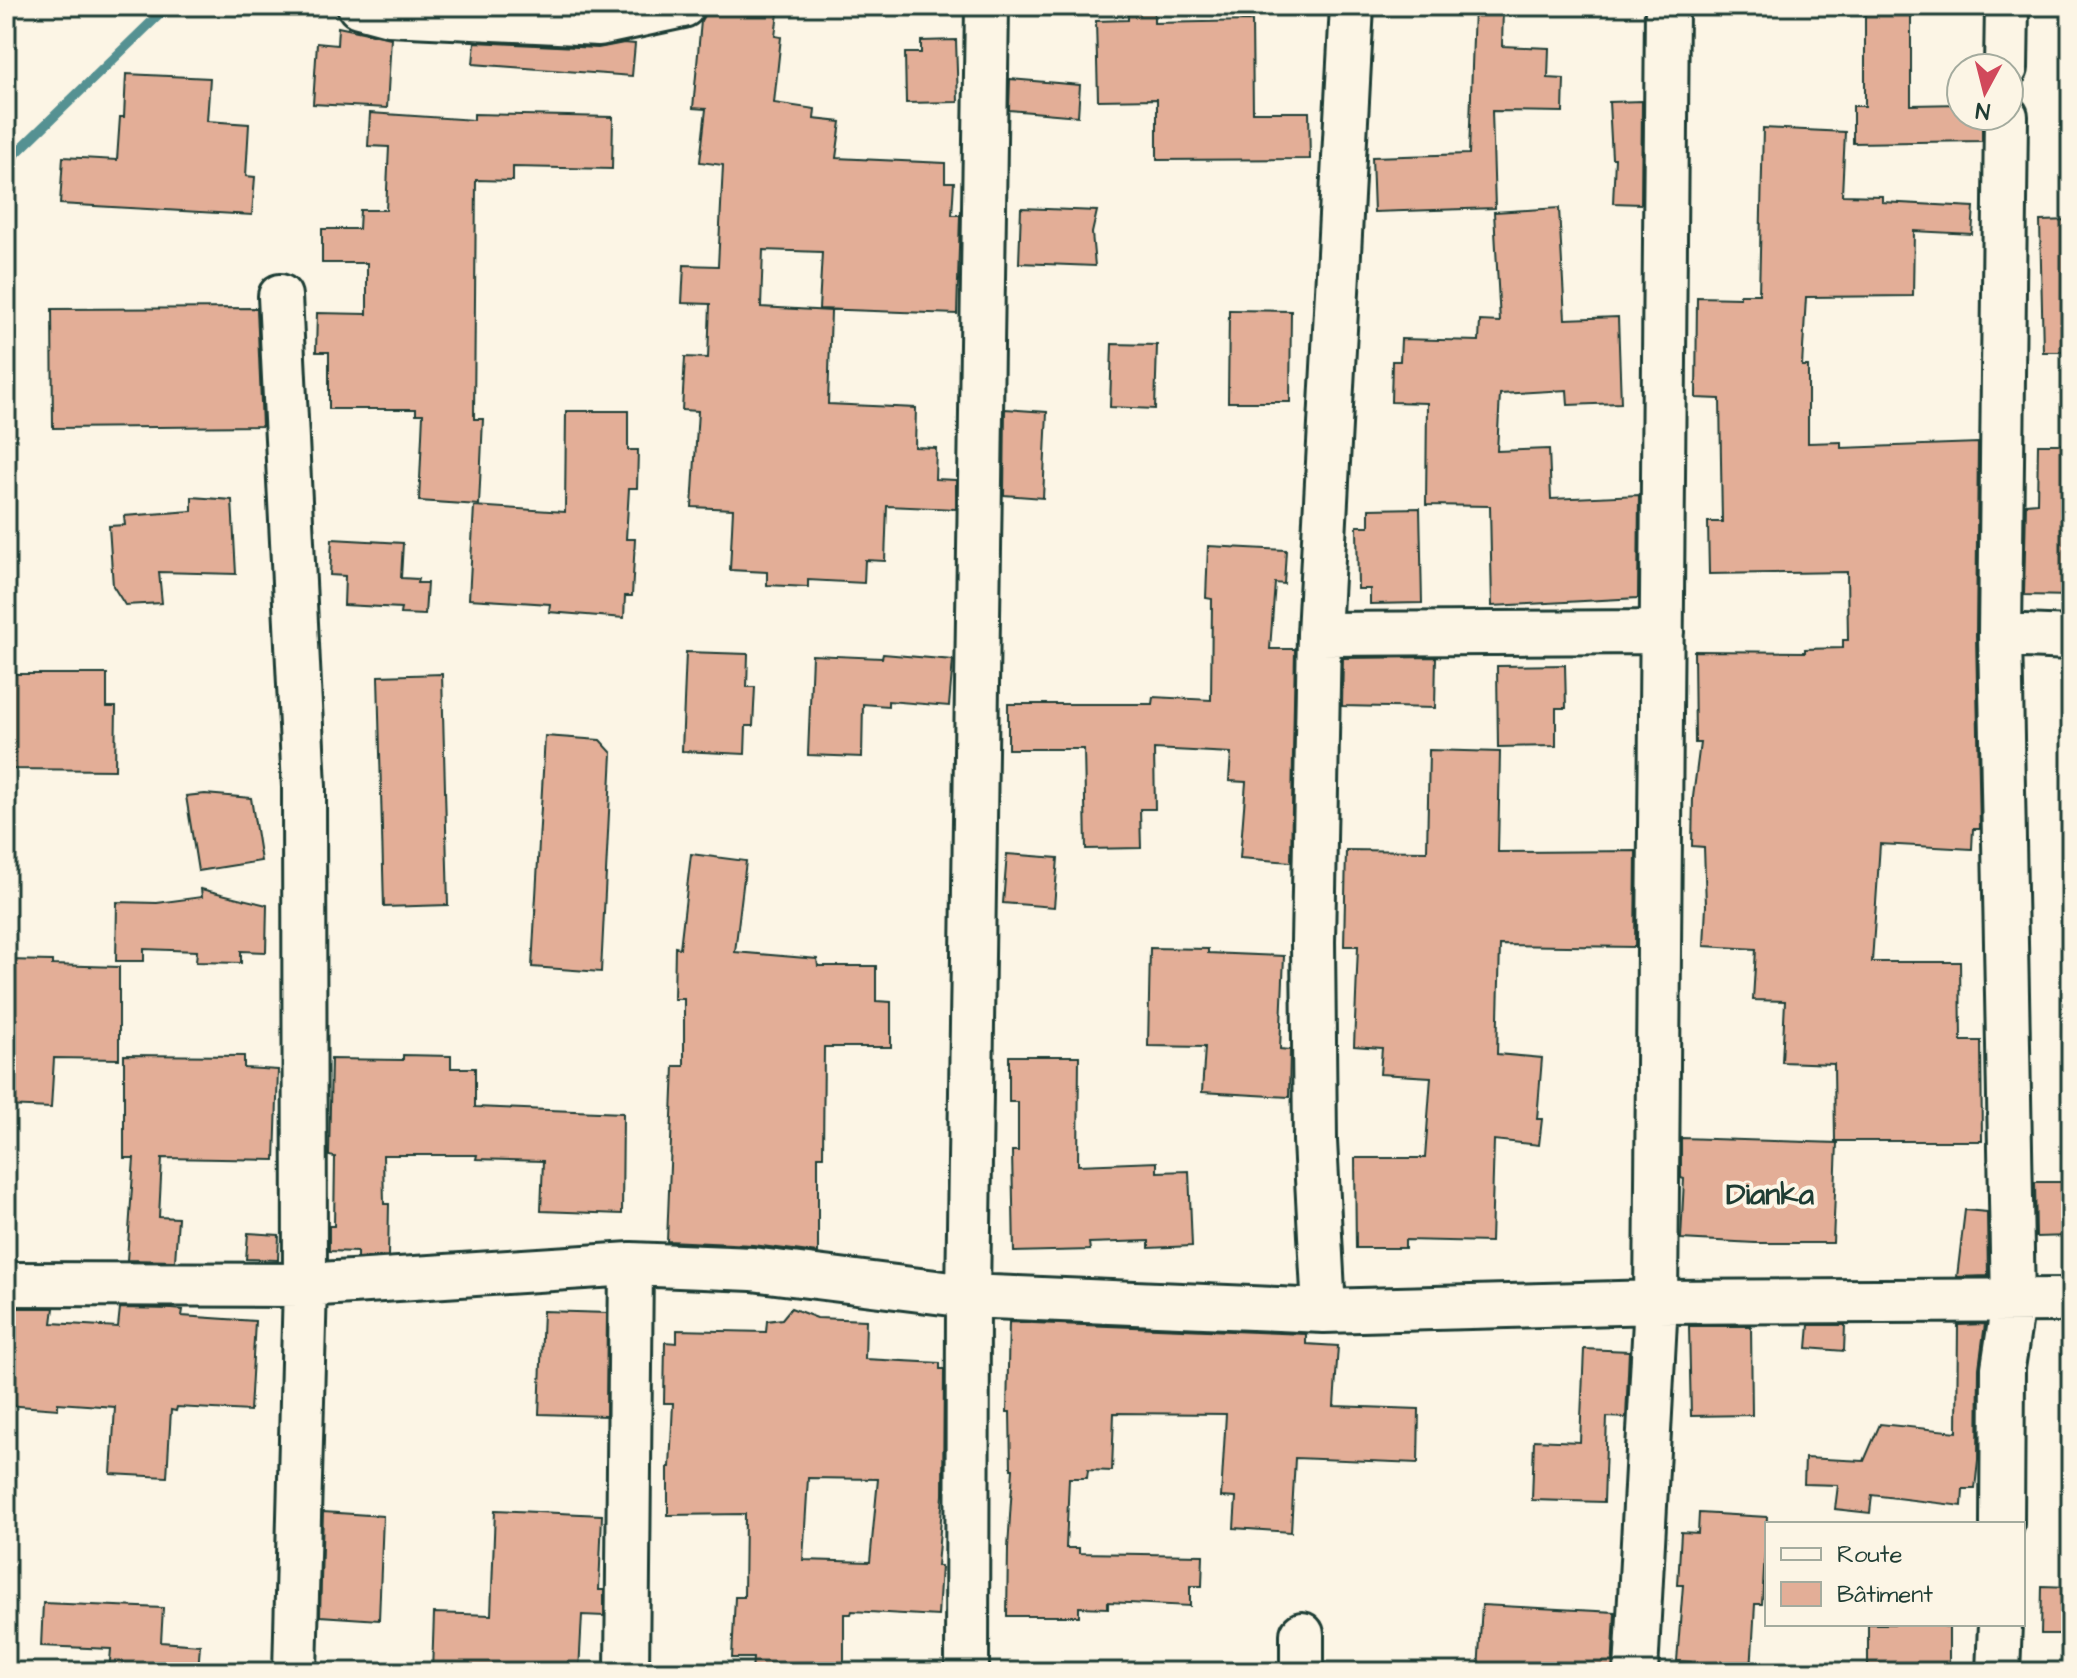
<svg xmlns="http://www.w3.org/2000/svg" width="2077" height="1678" font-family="'Architects Daughter',sans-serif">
<rect width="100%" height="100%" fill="#fcf5e5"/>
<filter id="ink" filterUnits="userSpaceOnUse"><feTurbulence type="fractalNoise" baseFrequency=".0125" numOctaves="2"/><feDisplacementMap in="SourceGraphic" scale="16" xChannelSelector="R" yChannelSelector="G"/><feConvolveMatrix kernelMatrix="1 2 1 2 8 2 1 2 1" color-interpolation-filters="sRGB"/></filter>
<g filter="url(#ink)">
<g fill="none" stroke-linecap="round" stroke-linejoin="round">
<path stroke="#549192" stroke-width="10" d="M 6,163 L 168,6"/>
</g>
<path fill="#e3ae97" stroke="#1f3d34" stroke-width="2" fill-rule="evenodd" d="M 706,6 L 778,13 L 775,36 L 781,37 L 774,103 L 815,109 L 814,119 L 841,122 L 836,158 L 945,163 L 945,182 L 954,182 L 952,215 L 960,215 L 957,314 L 819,309 L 822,252 L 763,250 L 761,307 L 831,311 L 828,404 L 916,408 L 915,447 L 936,448 L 935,479 L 956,480 L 956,509 L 887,506 L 885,561 L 865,560 L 864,583 L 808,580 L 808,587 L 767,585 L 767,572 L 730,570 L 733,509 L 692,507 L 698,411 L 682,410 L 685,357 L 708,358 L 710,304 L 682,303 L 684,265 L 718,266 L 723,165 L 700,162 L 706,109 L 693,108 L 701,21 Z
M 1474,8 L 1503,9 L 1502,46 L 1549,48 L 1548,78 L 1564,79 L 1563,112 L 1492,111 L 1495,208 L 1374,212 L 1372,157 L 1469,154 Z
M 1911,9 L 1911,105 L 1961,104 L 1961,116 L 1982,116 L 1982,141 L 1853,143 L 1853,106 L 1865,106 L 1865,10 Z
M 1154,10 L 1154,23 L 1252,21 L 1253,112 L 1309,112 L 1310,159 L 1157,160 L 1157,99 L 1098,100 L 1096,21 L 1128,20 L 1128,11 Z
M 338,27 L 391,38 L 387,108 L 313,104 L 317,43 L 337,45 Z
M 956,40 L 958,102 L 906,103 L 905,53 L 921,53 L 921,41 Z
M 475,42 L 598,48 L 624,43 L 635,44 L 632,76 L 473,64 Z
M 126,74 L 210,78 L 207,121 L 249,124 L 246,176 L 255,177 L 252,215 L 60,204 L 63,157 L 117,160 L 120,117 L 124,117 Z
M 1010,79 L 1080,85 L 1078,116 L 1009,110 Z
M 1642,101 L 1641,204 L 1613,203 L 1615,158 L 1612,158 L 1609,102 Z
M 370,113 L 474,120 L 474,114 L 613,117 L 612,169 L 513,167 L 513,181 L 476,180 L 474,419 L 483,419 L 479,505 L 419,501 L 423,414 L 416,414 L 416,409 L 329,409 L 329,352 L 316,352 L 317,313 L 367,314 L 367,263 L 322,263 L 322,229 L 359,229 L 360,210 L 386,210 L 389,147 L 368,146 Z
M 1763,128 L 1845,132 L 1842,195 L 1882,196 L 1882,202 L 1974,207 L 1972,234 L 1914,231 L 1913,296 L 1806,297 L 1802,366 L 1808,366 L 1808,443 L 1841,442 L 1841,448 L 1978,443 L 1976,635 L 1980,829 L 1973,829 L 1972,849 L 1880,844 L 1872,962 L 1960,962 L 1961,1041 L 1981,1041 L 1982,1141 L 1835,1141 L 1834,1064 L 1782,1062 L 1785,1001 L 1753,1000 L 1756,949 L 1704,946 L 1706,906 L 1704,847 L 1692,846 L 1693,797 L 1700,743 L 1695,743 L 1694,651 L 1805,652 L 1805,649 L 1843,648 L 1843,640 L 1848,640 L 1847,572 L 1709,574 L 1708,522 L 1722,522 L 1720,399 L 1696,398 L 1697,297 L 1740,298 L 1740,294 L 1759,294 Z
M 1021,208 L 1097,211 L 1092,233 L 1095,266 L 1019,263 Z
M 1559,208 L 1565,319 L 1618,317 L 1621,403 L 1568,405 L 1567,390 L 1500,394 L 1497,451 L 1549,449 L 1551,499 L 1639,495 L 1638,598 L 1492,606 L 1490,506 L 1426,505 L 1427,403 L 1391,402 L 1392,361 L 1400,361 L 1401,339 L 1479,341 L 1480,321 L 1500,322 L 1494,212 Z
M 2071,220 L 2071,352 L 2043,352 L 2040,221 Z
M 257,308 L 262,426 L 53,428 L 52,309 Z
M 1229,310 L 1291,311 L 1290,402 L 1228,402 Z
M 1112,344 L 1157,345 L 1155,409 L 1110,407 Z
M 1005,409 L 1047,412 L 1043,498 L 1004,495 Z
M 566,411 L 628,411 L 628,450 L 638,450 L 637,488 L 629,488 L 626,539 L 635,539 L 632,596 L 625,596 L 624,618 L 549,612 L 550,604 L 469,599 L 474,506 L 565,512 Z
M 2038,444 L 2071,444 L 2071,596 L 2024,595 L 2026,504 L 2037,503 Z
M 192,497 L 232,500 L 236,574 L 159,572 L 162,603 L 125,605 L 113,586 L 109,526 L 125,525 L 124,516 L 192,511 Z
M 1420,508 L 1422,603 L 1370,604 L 1370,589 L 1358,589 L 1357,526 L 1369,526 L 1369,509 Z
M 332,539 L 403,543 L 401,578 L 418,579 L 417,583 L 427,583 L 425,615 L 400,614 L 401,608 L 344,605 L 345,576 L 330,575 Z
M 1208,546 L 1286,550 L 1284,584 L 1275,583 L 1270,649 L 1295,649 L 1291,862 L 1240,858 L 1246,782 L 1229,781 L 1231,753 L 1154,749 L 1155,809 L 1140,809 L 1141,848 L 1086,849 L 1084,749 L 1008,749 L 1008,704 L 1152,704 L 1153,697 L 1211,700 L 1212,599 L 1206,598 Z
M 686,652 L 748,654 L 747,687 L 755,687 L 753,726 L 746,726 L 745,754 L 682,751 Z
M 883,654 L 953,660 L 949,706 L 888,701 L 888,706 L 863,704 L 862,757 L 808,755 L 812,655 L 882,658 Z
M 1436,657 L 1435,708 L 1342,706 L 1343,658 Z
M 1565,665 L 1566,708 L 1556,708 L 1556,746 L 1498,747 L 1497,666 Z
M 10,674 L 107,674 L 107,707 L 116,707 L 115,770 L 6,769 L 6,708 L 10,708 Z
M 442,674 L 448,905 L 384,907 L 378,676 Z
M 545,736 L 600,740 L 612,753 L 601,972 L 532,967 Z
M 1429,750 L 1500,752 L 1498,852 L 1636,851 L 1635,947 L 1500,945 L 1497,1054 L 1542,1058 L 1537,1119 L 1542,1119 L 1539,1145 L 1494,1140 L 1491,1242 L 1405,1240 L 1405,1248 L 1356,1248 L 1355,1158 L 1425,1158 L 1431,1077 L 1380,1074 L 1382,1048 L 1354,1046 L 1358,946 L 1344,946 L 1346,850 L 1427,851 Z
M 205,794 L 251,798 L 261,861 L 198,871 L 186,796 Z
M 691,854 L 746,861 L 735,952 L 817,959 L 818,966 L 876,966 L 876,1001 L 891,1002 L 891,1047 L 824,1047 L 823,1156 L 818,1156 L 818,1253 L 753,1245 L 667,1241 L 674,1066 L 684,1066 L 684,999 L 674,999 L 675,947 L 680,948 Z
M 1007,854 L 1058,858 L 1054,907 L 1003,903 Z
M 201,889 L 267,905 L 266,952 L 241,951 L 241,963 L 196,962 L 197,951 L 144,949 L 144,961 L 116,961 L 117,902 L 157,903 L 202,897 Z
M 1150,948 L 1208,949 L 1208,953 L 1284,956 L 1280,1049 L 1290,1050 L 1289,1097 L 1202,1092 L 1205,1047 L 1148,1046 Z
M 6,960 L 52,961 L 52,965 L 119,967 L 119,1059 L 54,1058 L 51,1108 L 6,1106 Z
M 124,1055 L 244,1056 L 244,1068 L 278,1070 L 275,1160 L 162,1158 L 159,1217 L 178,1218 L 175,1261 L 127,1260 L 134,1158 L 124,1158 Z
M 403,1055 L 451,1056 L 451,1068 L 475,1068 L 475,1107 L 623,1113 L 622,1214 L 541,1211 L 543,1161 L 476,1159 L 477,1155 L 383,1155 L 384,1204 L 389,1204 L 388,1256 L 357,1258 L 357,1252 L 329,1251 L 329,1226 L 334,1226 L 335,1157 L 329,1156 L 331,1059 L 403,1060 Z
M 1009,1056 L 1079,1056 L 1078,1165 L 1157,1162 L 1157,1172 L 1189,1171 L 1192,1246 L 1149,1248 L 1149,1241 L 1089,1243 L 1090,1250 L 1014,1252 L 1012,1151 L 1018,1151 L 1018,1102 L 1009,1102 Z
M 1681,1138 L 1837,1143 L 1833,1243 L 1755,1243 L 1681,1239 L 1684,1179 L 1681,1178 Z
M 2035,1182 L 2071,1182 L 2071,1236 L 2036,1237 Z
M 1965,1210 L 1987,1212 L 1988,1276 L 1957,1277 Z
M 248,1233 L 279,1235 L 278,1260 L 246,1259 Z
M 6,1308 L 54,1308 L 52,1323 L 118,1327 L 120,1308 L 172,1309 L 183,1310 L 182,1316 L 255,1321 L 250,1411 L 177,1407 L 176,1411 L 171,1410 L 167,1477 L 111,1474 L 115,1407 L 58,1403 L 58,1409 L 6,1405 Z
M 791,1308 L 817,1318 L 866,1320 L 865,1359 L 940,1363 L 940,1369 L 944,1369 L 943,1495 L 937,1566 L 941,1566 L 938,1616 L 852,1611 L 851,1614 L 844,1614 L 844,1672 L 752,1672 L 753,1658 L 732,1658 L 735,1597 L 744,1597 L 745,1514 L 668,1515 L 668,1467 L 670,1467 L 673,1403 L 664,1403 L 665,1342 L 677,1343 L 677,1330 L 766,1332 L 767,1321 L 782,1319 ZM 808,1478 L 878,1479 L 870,1562 L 803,1560 Z
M 543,1311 L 607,1313 L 606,1416 L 539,1414 Z
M 1009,1322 L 1306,1334 L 1306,1344 L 1338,1346 L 1334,1406 L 1419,1409 L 1418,1463 L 1295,1458 L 1291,1532 L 1234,1528 L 1236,1498 L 1221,1497 L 1226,1414 L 1114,1413 L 1112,1471 L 1088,1470 L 1087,1478 L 1069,1478 L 1066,1548 L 1079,1548 L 1079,1553 L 1203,1555 L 1202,1586 L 1190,1586 L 1190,1606 L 1108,1602 L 1108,1608 L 1079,1607 L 1079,1616 L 1007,1616 L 1008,1548 L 1013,1469 L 1011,1469 L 1010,1412 L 1007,1412 Z
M 1985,1324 L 1979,1368 L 1978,1460 L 1975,1489 L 1963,1489 L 1962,1506 L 1872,1495 L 1870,1513 L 1835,1509 L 1838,1485 L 1804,1484 L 1805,1458 L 1864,1461 L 1880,1424 L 1957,1432 L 1958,1325 Z
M 1809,1325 L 1845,1325 L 1844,1351 L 1807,1348 Z
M 1689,1326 L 1751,1326 L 1752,1415 L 1691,1416 Z
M 1584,1349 L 1629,1351 L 1626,1418 L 1607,1417 L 1604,1502 L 1532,1500 L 1534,1440 L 1580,1442 Z
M 495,1510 L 602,1515 L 599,1590 L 604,1590 L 604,1616 L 582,1615 L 579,1672 L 432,1672 L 434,1613 L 491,1615 Z
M 323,1512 L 383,1516 L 379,1620 L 320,1616 Z
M 1699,1513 L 1767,1517 L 1762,1604 L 1755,1604 L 1751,1672 L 1691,1672 L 1691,1662 L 1677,1661 L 1683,1585 L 1678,1585 L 1681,1532 L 1698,1533 Z
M 2042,1586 L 2071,1587 L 2071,1634 L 2041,1634 Z
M 43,1603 L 163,1608 L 161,1642 L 200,1645 L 198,1672 L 109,1672 L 111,1649 L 41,1646 Z
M 1482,1605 L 1615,1612 L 1612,1672 L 1478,1672 Z
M 1868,1624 L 1942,1624 L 1942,1626 L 1949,1627 L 1949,1672 L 1868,1672 Z"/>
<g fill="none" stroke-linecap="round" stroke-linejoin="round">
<defs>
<path id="minor" d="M 359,6 L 389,14 L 599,24 L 683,6
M 1352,6 L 1319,634 L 1662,632
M 2006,68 L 2007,6
M 280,296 L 304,787 L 305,1285 L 295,1672
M 1319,634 L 1313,942 L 1315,1141 L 1324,1311
M 2000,635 L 2071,638
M 6,1284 L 305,1285 L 631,1264 L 752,1269 L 968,1296 L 1324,1311 L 1656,1302 L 2071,1300
M 2002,1524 L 2003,1368 L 2013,1302 L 2000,635 L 2006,116
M 1302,1634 L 1302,1672
M 627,1672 L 631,1264
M 967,1672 L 968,1296 L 987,6
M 1636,1672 L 1656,1302 L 1667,6
M 1998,1672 L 2000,1624"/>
</defs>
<use href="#minor" stroke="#1f3d34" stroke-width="48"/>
<use href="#minor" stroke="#fcf5e5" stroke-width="42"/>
</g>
</g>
<g text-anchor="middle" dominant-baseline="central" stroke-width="8" stroke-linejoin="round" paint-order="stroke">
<g font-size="30" font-weight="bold" fill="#1f3d34" stroke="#fcf5e5">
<text x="1770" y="1195">Dianka</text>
</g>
</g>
<rect width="2077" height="1678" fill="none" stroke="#fcf5e5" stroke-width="32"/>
<rect x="16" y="16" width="2045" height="1646" fill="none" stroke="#1f3d34" stroke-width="3" filter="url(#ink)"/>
<rect x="1765" y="1522" width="260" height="104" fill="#fcf5e5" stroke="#a4ab9e" stroke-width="2"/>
<rect x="1781" y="1548" width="40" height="12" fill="#fcf5e5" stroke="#a4ab9e" stroke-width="2"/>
<text x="1837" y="1562" font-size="24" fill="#1f3d34">Route</text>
<rect x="1781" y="1582" width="40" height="24" fill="#e3ae97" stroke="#a4ab9e" stroke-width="2"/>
<text x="1837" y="1602" font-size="24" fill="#1f3d34">Bâtiment</text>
<g transform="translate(1985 92) rotate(187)"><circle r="38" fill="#fcf5e5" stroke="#a4ab9e" stroke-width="2"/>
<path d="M0-6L14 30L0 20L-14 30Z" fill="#d1495b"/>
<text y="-12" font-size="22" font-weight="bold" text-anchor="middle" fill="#1f3d34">N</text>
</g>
</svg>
